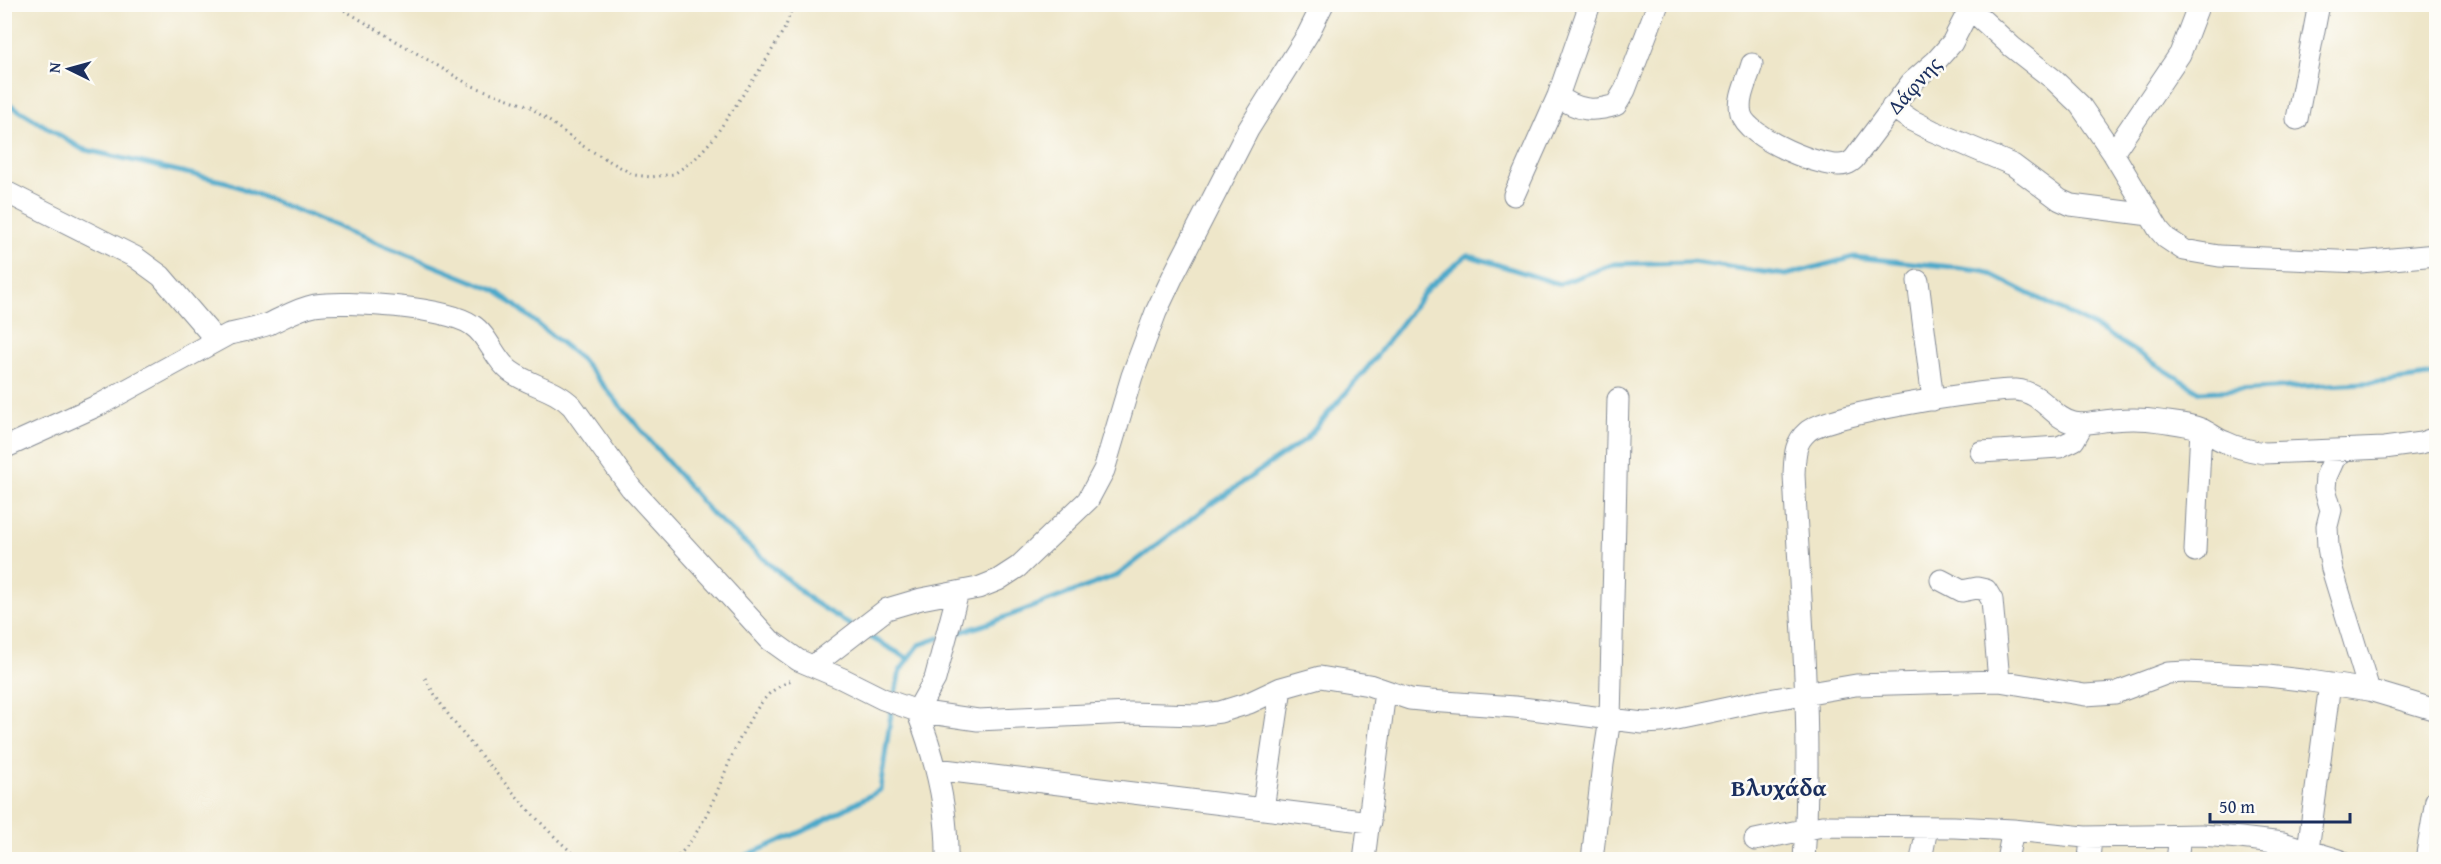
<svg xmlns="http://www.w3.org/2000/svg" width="2441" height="864" font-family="'Gentium Book Plus',serif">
<rect width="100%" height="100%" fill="#fdfcf7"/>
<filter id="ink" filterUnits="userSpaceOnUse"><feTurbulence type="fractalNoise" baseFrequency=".0167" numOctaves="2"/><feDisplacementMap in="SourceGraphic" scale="12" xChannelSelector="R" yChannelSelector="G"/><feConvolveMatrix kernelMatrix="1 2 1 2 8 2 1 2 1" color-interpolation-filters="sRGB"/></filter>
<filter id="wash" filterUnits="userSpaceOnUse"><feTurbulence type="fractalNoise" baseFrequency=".008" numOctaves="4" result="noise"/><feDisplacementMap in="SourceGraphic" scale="24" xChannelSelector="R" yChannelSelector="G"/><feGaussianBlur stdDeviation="1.35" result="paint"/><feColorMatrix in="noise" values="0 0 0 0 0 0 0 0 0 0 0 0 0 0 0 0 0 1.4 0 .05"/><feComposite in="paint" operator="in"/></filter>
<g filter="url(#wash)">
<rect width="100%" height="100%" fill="#eee6c9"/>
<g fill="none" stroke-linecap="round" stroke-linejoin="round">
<path stroke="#4ca9ca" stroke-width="5" d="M 4,101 L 82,149 L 226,182 L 497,291 L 581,359 L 711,513 L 812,601 L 855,628
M 863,633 L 909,659
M 954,634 L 984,625 L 1118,575 L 1201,511 L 1306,439 L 1368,367 L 1428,288 L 1467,255 L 1559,284 L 1614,264 L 1692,262 L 1786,275 L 1854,257 L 1982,270 L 2103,331 L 2200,392 L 2382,382 L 2436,375
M 894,698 L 900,671 L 919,645 L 939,638
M 736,860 L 810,828 L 880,790 L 892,707"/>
</g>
</g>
<g filter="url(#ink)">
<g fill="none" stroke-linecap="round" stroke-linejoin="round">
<defs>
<path id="street" d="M 1590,4 L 1558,96 C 1578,111 1593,112 1616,105 L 1625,90 L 1658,4
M 1965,4 L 2012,47 L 2053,79 L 2080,105 L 2113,153 L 2159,230 L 2166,238 L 2184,250 L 2219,256 L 2360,262 L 2436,255
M 1752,64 C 1748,79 1737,98 1741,114 C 1746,137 1825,171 1846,164 C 1849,163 1852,161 1854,159 L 1911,83 L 1936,61 L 1952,43 L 1970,8
M 1892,107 L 1911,120 L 1933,131 L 2013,165 L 2060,200 L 2071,205 L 2150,215
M 2297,119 L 2319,4
M 2113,153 L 2180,54 L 2199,4
M 4,191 L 135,257 L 161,276 L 216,340
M 1514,195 L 1558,96
M 1918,281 L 1933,400
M 4,448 L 101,404 L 229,334 C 243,331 255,329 269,324 C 284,317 299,308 315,305 C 346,300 447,307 472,325 C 489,336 494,359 510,371 C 530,386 554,388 572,406 L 631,488 L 770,640 L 798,660 L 843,679 L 883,699 L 917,711 C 935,757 948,809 947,860
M 2345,450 L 2335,457 L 2326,477 L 2325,489 L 2331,510 L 2327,526 L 2328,547 L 2332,569 L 2369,690
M 1981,452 L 2059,447 L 2074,440 L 2083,424
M 2195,551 L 2201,429
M 1941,580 L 1962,591 L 1977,588 L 1986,590 L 1992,600 L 1999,681
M 958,592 L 935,679 L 917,711 L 978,720 L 1130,713 L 1197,715 L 1220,712 L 1249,703 L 1281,688 L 1320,677 L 1369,685 L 1410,699 L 1430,701 L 1515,707 L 1643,723 L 1662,722 L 1751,703 L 1856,685 L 1999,681 L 2085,695 L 2115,693 L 2168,673 L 2186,672 L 2268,676 L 2310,681 L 2369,690 L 2436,710
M 813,666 L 887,609 L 921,599 L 978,588 L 998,580 L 1018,567 L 1088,500 L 1104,470 L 1132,376 L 1156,312 L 1173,276 L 1248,130 L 1308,34 L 1323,4
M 936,769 L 1370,822
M 1263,809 L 1281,688
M 1755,840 L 1822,826 L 1954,827 L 2013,830 L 2085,837 L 2201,835 L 2240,838 L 2283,843 L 2339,860
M 2308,850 L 2330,684
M 1364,860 L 1385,691
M 1592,860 L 1603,764 L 1610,719 L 1618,399
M 1804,860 C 1813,731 1800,602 1794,474 C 1795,458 1794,443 1807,432 C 1826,414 1985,389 2016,390 C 2043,392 2051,418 2074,423 C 2082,425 2089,423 2097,422 C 2117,419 2140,418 2160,421 C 2173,423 2188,424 2201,429 C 2209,432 2216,439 2225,442 C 2237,448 2251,451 2264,453 L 2384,448 L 2421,443 L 2436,438
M 1921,860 L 1927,828
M 2007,860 L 2013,830
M 2089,860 L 2091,837
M 2177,860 L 2180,836
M 2426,860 L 2436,800"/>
</defs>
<use href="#street" stroke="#848a94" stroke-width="23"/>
<path stroke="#848a94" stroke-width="3" stroke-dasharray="1.5 4.5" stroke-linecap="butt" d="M 334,4 L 470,85 L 530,107 L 583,146 L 634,175 L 651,177 L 674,174 L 695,159 L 713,139 L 765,62 L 786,26 L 793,4
M 425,678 C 446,716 474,748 503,781 C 528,809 551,836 581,860
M 674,860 C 719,819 727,738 769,694 C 775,688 785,684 792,679"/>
<use href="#street" stroke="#fff" stroke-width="21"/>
</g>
</g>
<g text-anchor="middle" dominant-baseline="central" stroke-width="5" stroke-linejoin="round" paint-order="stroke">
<g font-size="21" fill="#1b2f5e" stroke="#fdfcf7">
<text transform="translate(1914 85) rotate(-48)">Δάφνης</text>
</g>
<g font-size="24" font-weight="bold" fill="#1b2f5e" stroke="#fdfcf7">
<text x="1779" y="787">Βλυχάδα</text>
</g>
</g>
<rect width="2441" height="864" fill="none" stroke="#fdfcf7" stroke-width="24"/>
<g transform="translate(69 69) rotate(275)" stroke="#fdfcf7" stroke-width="4.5" paint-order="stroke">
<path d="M0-4.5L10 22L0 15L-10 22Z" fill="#1b2f5e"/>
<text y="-9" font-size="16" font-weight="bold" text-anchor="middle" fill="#1b2f5e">N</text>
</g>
<path d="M2210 813v9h140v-9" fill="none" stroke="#1b2f5e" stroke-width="3"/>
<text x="2219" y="813" font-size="18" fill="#1b2f5e" stroke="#fdfcf7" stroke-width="4.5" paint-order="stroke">50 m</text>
</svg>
